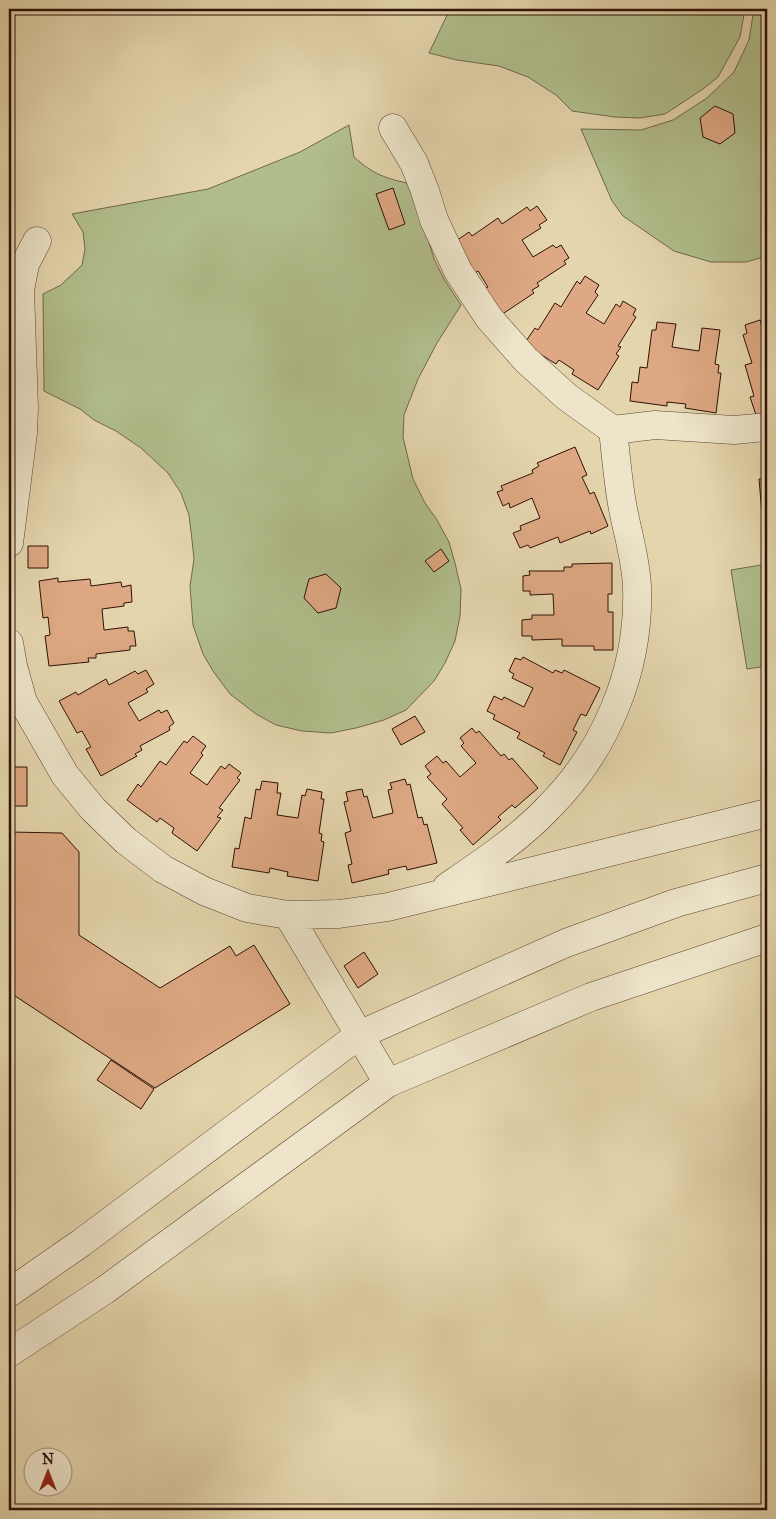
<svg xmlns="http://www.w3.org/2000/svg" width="776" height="1519" font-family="'IM FELL Great Primer',serif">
<rect width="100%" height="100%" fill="#e4d5ad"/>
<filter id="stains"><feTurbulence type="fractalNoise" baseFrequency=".004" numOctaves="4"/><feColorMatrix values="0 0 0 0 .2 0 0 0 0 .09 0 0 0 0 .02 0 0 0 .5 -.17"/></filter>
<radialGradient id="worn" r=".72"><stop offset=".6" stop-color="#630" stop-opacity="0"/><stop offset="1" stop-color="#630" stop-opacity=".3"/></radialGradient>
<path fill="#b1be8c" stroke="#706849" d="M 450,9 L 745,9 L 740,37 L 718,77 L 703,89 L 665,114 L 640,118 L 615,117 L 572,111 L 556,95 L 528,77 L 499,66 L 457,60 L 429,53 Z
M 754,9 L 767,9 L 767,256 L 746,262 L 711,262 L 674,251 L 623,216 L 612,201 L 581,129 L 641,130 L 673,120 L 707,98 L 734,72 L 749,40 Z
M 349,125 L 354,157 C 374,175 385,178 411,184 L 434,259 L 444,279 L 461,305 L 437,343 L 418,379 L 404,415 L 403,437 L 413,479 L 425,503 L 437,520 L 449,542 L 455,563 L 461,589 L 460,616 L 455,641 L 445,663 L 434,681 L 406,710 L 384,720 L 356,728 L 331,733 L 302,731 L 276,725 L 256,714 L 230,694 L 213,671 L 203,654 L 193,625 L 190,586 L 194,559 L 192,540 L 189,515 L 181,493 L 168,473 L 141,448 L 116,431 L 94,420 L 80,409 L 44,391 L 43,294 L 61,285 L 82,265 L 85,249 L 83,232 L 72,214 L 208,189 L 300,152 Z
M 767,564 L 767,666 L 747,669 L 731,570 Z"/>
<path fill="#dda883" stroke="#2e1106" d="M 715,106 L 733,114 L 735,133 L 720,144 L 703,137 L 700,118 Z
M 393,188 L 405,224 L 389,230 L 376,194 Z
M 537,206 L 547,220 L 539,225 L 541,228 L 522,240 L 533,257 L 553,245 L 556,248 L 561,245 L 569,258 L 564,261 L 566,264 L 537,283 L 539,286 L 532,290 L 534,293 L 501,315 L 484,289 L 488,287 L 478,271 L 474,274 L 453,243 L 469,232 L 472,236 L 498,218 L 502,224 L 527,207 L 530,211 Z
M 585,276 L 599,285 L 595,292 L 598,295 L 586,313 L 604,324 L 616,304 L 620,307 L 623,301 L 636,309 L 633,315 L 636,317 L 618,346 L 621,347 L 616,354 L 619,356 L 598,390 L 572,374 L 574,370 L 559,360 L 556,364 L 524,344 L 535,328 L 538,330 L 555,303 L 561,307 L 577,281 L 580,284 Z
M 760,320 L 763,329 L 767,328 L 767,412 L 756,415 L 750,397 L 754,396 L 745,365 L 752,363 L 743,335 L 747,333 L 745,325 Z
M 657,322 L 676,324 L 672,347 L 699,351 L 702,328 L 720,330 L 715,364 L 719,365 L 718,373 L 721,373 L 716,413 L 685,408 L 686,404 L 667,402 L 667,406 L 630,401 L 632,382 L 638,383 L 640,367 L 647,368 L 652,330 L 656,330 Z
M 575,447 L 587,475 L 582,477 L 590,494 L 594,492 L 608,526 L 591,534 L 590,531 L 560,543 L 558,537 L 530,548 L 528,545 L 520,548 L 513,533 L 521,530 L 520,526 L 540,518 L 532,498 L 510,508 L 509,503 L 503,506 L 497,492 L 503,490 L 501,486 L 533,473 L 532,470 L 539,466 L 537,463 Z
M 767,478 L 767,513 L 762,514 L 759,479 Z
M 28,546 L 48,546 L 48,568 L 28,568 Z
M 441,549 L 449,561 L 434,572 L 425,561 Z
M 612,563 L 612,594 L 608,594 L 608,612 L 613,612 L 613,650 L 594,650 L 594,646 L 562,646 L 562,639 L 532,640 L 532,636 L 522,636 L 522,620 L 532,619 L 532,615 L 554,615 L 553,594 L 530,595 L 530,591 L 523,591 L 523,576 L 530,575 L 529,571 L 564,571 L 564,567 L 572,567 L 572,564 Z
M 326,574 L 341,588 L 336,608 L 318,613 L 304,598 L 309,579 Z
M 58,578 L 58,582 L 90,579 L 91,586 L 121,582 L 122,587 L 131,585 L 132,602 L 124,603 L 124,606 L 102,609 L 104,630 L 128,627 L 128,631 L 134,631 L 136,646 L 130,646 L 130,650 L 96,654 L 96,658 L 88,658 L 89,662 L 49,666 L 45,636 L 50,635 L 48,617 L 43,618 L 39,581 Z
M 523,657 L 553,673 L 555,670 L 562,673 L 564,670 L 600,688 L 586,716 L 581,714 L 573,730 L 577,732 L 560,765 L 543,756 L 545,753 L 517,738 L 520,733 L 493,719 L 495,715 L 487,711 L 494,696 L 502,700 L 504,697 L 524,707 L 533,688 L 512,678 L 514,674 L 509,671 L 515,658 L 521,660 Z
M 146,670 L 154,684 L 146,689 L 148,692 L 128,703 L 139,721 L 159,710 L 161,713 L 167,710 L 174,723 L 169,727 L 170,730 L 140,746 L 142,750 L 135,754 L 137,756 L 101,776 L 86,749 L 91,747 L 82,731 L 77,733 L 59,701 L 76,692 L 78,695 L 106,679 L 109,685 L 135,671 L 138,674 Z
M 415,716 L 425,732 L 401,745 L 392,729 Z
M 472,728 L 476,733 L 479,731 L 501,756 L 504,754 L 509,760 L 512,758 L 538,788 L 515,808 L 512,805 L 498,817 L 501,820 L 473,845 L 460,830 L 463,828 L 442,804 L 447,799 L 427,777 L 431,774 L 425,766 L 437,756 L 443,763 L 446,761 L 460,777 L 476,763 L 461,746 L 464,743 L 460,738 Z
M 193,736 L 206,746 L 201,753 L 203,755 L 190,773 L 207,785 L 221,766 L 225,769 L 229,764 L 241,773 L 237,778 L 240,780 L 219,808 L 223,810 L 217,817 L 221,818 L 197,851 L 172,833 L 174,828 L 160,818 L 157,822 L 127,800 L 138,784 L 141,787 L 160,761 L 166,765 L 184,741 L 187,743 Z
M 9,767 L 27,767 L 27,806 L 9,806 Z
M 405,779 L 407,785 L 410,784 L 418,818 L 422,817 L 424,825 L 427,824 L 437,863 L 407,870 L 406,866 L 388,870 L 389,874 L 352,883 L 348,865 L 352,864 L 345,833 L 351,831 L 344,802 L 348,801 L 346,792 L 362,789 L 364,797 L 367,796 L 373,818 L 393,813 L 388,790 L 392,789 L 390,783 Z
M 262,781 L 278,783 L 277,793 L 281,793 L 277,815 L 298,818 L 302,795 L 305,796 L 307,789 L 322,792 L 321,799 L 324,799 L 319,833 L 322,834 L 321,841 L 324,842 L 318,881 L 287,876 L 288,872 L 270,868 L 269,873 L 232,867 L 235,848 L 239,849 L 245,817 L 251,819 L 256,789 L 260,790 Z
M 9,832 L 62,833 L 79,852 L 79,935 L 160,988 L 230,946 L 236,956 L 254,945 L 290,1004 L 155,1088 L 9,992 Z
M 364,952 L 378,974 L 358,988 L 344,966 Z
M 111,1060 L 154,1089 L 141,1109 L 97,1080 Z"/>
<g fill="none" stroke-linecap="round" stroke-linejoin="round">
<defs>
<path id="minor" d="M 393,128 L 414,163 L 425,191 L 434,220 L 458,271 L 489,318 L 526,360 L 567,397 L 613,430 L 655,425 L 734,430 L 767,427
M 9,543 L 23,433 L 24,408 L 20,290 L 25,264 L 37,241
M 9,643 L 13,666 L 23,702 L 65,775 L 93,809 L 126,841 L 163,869 L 204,891 L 247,908 L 288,915 L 339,914 L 388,907 L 767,813
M 447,887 C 482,863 520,838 549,807 C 606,750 640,669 637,587 C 636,560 628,535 623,509 C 618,483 616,456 613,430
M 288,915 L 388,1083
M 9,1293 L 81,1243 L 359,1035 L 566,943 L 676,903 L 767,878
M 9,1353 L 105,1290 L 388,1083 L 591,997 L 767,938"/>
</defs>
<use href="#minor" stroke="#5c4230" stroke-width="29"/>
<use href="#minor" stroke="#ede4ca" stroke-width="28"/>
</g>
<rect width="776" height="1519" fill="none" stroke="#e4d5ad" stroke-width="30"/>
<rect x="10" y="10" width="756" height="1499" fill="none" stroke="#2e1106" stroke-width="2.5"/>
<rect x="15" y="15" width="746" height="1489" fill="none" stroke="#2e1106"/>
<g transform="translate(48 1472)"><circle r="24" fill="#ede4ca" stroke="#a1907c"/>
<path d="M0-4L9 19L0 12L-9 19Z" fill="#8f2418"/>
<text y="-8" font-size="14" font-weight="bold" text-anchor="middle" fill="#2e1106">N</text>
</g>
<rect width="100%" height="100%" filter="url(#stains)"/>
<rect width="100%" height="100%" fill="url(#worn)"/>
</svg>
